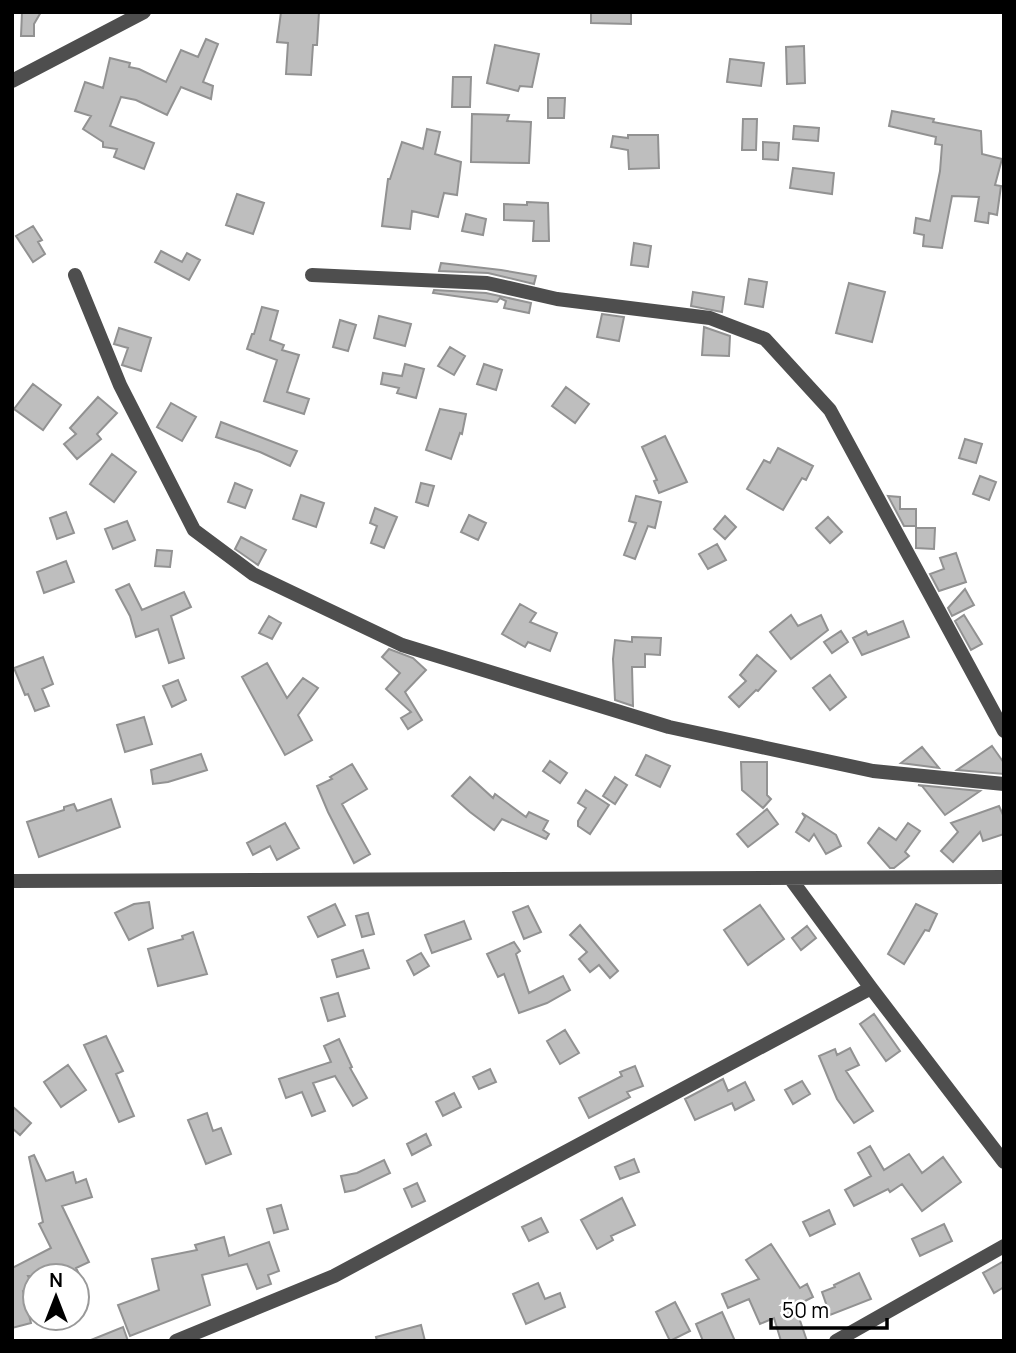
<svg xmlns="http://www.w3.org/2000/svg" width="1016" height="1353" font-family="Manrope,sans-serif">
<rect width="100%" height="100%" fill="#fff"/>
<path fill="#bebebe" stroke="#929292" stroke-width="2" d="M 22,12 L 41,12 L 34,24 L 34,36 L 21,36 Z
M 281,12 L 319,12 L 317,45 L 313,45 L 311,75 L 286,74 L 288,43 L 277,42 Z
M 591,12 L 631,12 L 631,24 L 591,23 Z
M 206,39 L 218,44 L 203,82 L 213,86 L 211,99 L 181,87 L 167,115 L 136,100 L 121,97 L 110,126 L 154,143 L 144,169 L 114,157 L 117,149 L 103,147 L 103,142 L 83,129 L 91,116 L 75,111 L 85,82 L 103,88 L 110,58 L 130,63 L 129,67 L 139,69 L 166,82 L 181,50 L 198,57 Z
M 495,45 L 539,54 L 532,87 L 520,86 L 518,91 L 487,83 Z
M 804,46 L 805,83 L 787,84 L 786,47 Z
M 730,59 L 764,63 L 761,86 L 727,82 Z
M 453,77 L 471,77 L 470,107 L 452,107 Z
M 548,98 L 565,98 L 564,118 L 548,118 Z
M 892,111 L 934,119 L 933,122 L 981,131 L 982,154 L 1002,159 L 995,185 L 1001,186 L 997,215 L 989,213 L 988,223 L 975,221 L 979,197 L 952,196 L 942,248 L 923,246 L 924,235 L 914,233 L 916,218 L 930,221 L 940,171 L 942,145 L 935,144 L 936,137 L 889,126 Z
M 472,114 L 509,115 L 507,121 L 531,122 L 529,163 L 471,162 Z
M 743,119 L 757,119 L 756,150 L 742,150 Z
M 794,126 L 819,128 L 818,141 L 793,139 Z
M 427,129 L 440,132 L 435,154 L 461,162 L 457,195 L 444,193 L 438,217 L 412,211 L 410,229 L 382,226 L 388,179 L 390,179 L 402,142 L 423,149 Z
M 628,135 L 658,135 L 659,168 L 629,169 L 628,150 L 611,147 L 613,136 L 628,138 Z
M 763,142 L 779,143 L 778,160 L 763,159 Z
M 793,168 L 834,173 L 832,194 L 790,188 Z
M 237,194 L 264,203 L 253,234 L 226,225 Z
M 527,202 L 548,203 L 549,241 L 533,241 L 534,221 L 504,220 L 504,204 L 527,205 Z
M 466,214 L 486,219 L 483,235 L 462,231 Z
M 33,226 L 42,240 L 38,242 L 45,254 L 33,262 L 16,236 Z
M 634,243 L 651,246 L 648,267 L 631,265 Z
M 161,251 L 182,262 L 187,253 L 200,260 L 189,280 L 155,262 Z
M 441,263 L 501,270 L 536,276 L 534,284 L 488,273 L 439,271 Z
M 749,279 L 767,282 L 763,307 L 745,304 Z
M 849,283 L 885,292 L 872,342 L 836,333 Z
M 434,290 L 486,293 L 531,303 L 529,313 L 504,308 L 506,301 L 500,298 L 497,302 L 433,293 Z
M 693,292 L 724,297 L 722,312 L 691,306 Z
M 262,307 L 278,311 L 270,340 L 284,345 L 282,350 L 299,355 L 287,392 L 309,399 L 304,414 L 264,401 L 277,360 L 247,349 L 252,334 L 254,334 Z
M 602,314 L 624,317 L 619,341 L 597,337 Z
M 379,316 L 411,324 L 405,346 L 374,338 Z
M 340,320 L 356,325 L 348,351 L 333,347 Z
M 704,327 L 730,336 L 729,356 L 702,355 Z
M 119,328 L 151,338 L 141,371 L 122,365 L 128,348 L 114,344 Z
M 450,347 L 465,356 L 454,375 L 438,366 Z
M 405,364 L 424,369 L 416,398 L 397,393 L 399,388 L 381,384 L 383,373 L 402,376 Z
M 484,364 L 502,370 L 496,390 L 477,384 Z
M 33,384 L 61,405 L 43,430 L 14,409 Z
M 566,387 L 589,404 L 575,423 L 552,406 Z
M 98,397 L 117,413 L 97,434 L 101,439 L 77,459 L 64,444 L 76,434 L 70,428 Z
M 171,403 L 196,417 L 182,441 L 157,427 Z
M 440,409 L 466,414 L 462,434 L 460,433 L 451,459 L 426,450 Z
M 221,422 L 297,451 L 290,466 L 260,452 L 216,437 Z
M 665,436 L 687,482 L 659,493 L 654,481 L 657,480 L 642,447 Z
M 965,439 L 982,444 L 976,463 L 959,458 Z
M 778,448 L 813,466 L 806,480 L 802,478 L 783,510 L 747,489 L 764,460 L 770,463 Z
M 112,454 L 136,472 L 114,502 L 90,484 Z
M 980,476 L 996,482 L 989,500 L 973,494 Z
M 235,483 L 252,490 L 245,508 L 228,502 Z
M 421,483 L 434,486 L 428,506 L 416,502 Z
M 301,495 L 324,503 L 316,527 L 293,519 Z
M 636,496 L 661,502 L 655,528 L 648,526 L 635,559 L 624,555 L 636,523 L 629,521 Z
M 888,496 L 900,497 L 900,509 L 916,509 L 916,526 L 904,526 Z
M 375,508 L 397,517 L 384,548 L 371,543 L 377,526 L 370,523 Z
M 66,512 L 74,533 L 57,539 L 50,518 Z
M 469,515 L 486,523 L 478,540 L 461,532 Z
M 725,516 L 736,527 L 725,539 L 714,529 Z
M 828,517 L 842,532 L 830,543 L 816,528 Z
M 127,521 L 135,540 L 113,549 L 105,529 Z
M 916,528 L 935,528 L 934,549 L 916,548 Z
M 241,537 L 266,550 L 258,565 L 235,549 Z
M 717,544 L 726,560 L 708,569 L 699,554 Z
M 157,550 L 172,551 L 170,567 L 155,566 Z
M 956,553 L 966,582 L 939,591 L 930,574 L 944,569 L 940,558 Z
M 66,561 L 74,582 L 44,593 L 37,572 Z
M 129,584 L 142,610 L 184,592 L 191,607 L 171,616 L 184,658 L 169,663 L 158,629 L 136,637 L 130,616 L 116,590 Z
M 965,589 L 974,605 L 952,616 L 948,608 Z
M 520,604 L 536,613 L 530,622 L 557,633 L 550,651 L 528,642 L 525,647 L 502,634 Z
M 791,615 L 798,626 L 821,615 L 828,630 L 791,659 L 770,632 Z
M 964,615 L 982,644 L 971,650 L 955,621 Z
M 269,616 L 281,623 L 272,639 L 259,633 Z
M 903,621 L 909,637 L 862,655 L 853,638 L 866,631 L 868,635 Z
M 841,631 L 848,642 L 832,653 L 824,642 Z
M 632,637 L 661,638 L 660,655 L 645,654 L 645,667 L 632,667 L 633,706 L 615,700 L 613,659 L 615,640 L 632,642 Z
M 389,649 L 413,658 L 426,670 L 405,692 L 422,720 L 408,729 L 401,718 L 411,712 L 386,689 L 400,673 L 382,657 Z
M 757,655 L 776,671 L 758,691 L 756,690 L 739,707 L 729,697 L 746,681 L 740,675 Z
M 43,657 L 53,684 L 42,689 L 49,706 L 35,711 L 28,694 L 25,695 L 14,668 Z
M 267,663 L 287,698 L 303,678 L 318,688 L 298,715 L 312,740 L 285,755 L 242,677 Z
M 830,675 L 846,697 L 830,710 L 813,688 Z
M 178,680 L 186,700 L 172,707 L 163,686 Z
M 144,717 L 152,744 L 125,752 L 117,725 Z
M 992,746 L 1004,763 L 1004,774 L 957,770 Z
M 922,747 L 939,768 L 901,763 Z
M 201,754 L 207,770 L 168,782 L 153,784 L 151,770 Z
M 646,755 L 670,766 L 660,787 L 636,775 Z
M 550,761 L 567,773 L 560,783 L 543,771 Z
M 741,762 L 767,762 L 767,795 L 771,799 L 763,808 L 742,790 Z
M 352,764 L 367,789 L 342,804 L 370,854 L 354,863 L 328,812 L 317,786 L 332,779 L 330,777 Z
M 470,777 L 493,798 L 495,794 L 526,817 L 529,812 L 548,821 L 543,830 L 549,834 L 546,839 L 502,819 L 494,830 L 470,812 L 452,796 Z
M 615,777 L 627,785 L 615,804 L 603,796 Z
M 918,785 L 980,791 L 945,815 L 922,786 Z
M 586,790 L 609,805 L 590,834 L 578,826 L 578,821 L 586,808 L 578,803 Z
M 111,799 L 120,827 L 39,857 L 27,822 L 64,810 L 64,807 L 74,804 L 77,811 Z
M 999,806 L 1004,817 L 1004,834 L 983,841 L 980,832 L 953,862 L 941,851 L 958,832 L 951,823 Z
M 767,809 L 778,824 L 748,847 L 737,834 Z
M 802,813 L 836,835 L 841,846 L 826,854 L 814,834 L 809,841 L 796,832 L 805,817 Z
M 285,823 L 299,848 L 277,860 L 270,846 L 253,855 L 247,843 Z
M 908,823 L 920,831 L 905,852 L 909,856 L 894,868 L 890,868 L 868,843 L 879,828 L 896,840 Z
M 149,902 L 153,928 L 129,940 L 115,913 L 134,904 Z
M 335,904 L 345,925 L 318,937 L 308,917 Z
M 916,904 L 937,914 L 929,931 L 925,930 L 904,964 L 888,954 Z
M 760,905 L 784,939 L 748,965 L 724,930 Z
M 528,906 L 541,932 L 524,939 L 513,912 Z
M 368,913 L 374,934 L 362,937 L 356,916 Z
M 464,921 L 471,939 L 432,953 L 425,935 Z
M 580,925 L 618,971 L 610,978 L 599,965 L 590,972 L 579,959 L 587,952 L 570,935 Z
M 807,926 L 816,938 L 801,950 L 792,938 Z
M 193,932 L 207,974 L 158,986 L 148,949 L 183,939 L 182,936 Z
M 514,942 L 520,951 L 516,954 L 529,993 L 563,976 L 570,990 L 547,1003 L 519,1013 L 504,974 L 498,977 L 487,954 Z
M 363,950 L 369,968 L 337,977 L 332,960 Z
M 421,953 L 429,966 L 414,975 L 407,961 Z
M 338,993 L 345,1016 L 328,1021 L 321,998 Z
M 874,1014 L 900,1051 L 886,1061 L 860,1024 Z
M 565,1030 L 579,1053 L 560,1064 L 547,1041 Z
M 106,1036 L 123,1071 L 116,1074 L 134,1116 L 119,1122 L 84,1045 Z
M 339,1039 L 352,1067 L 350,1068 L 367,1098 L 353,1106 L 335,1076 L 313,1083 L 325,1111 L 312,1116 L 302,1092 L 286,1098 L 279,1079 L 331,1062 L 324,1046 Z
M 850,1048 L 859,1065 L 846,1071 L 873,1111 L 854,1123 L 837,1099 L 819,1056 L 835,1049 L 837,1055 Z
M 68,1065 L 86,1090 L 61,1107 L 44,1082 Z
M 635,1066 L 643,1086 L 627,1092 L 630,1097 L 589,1118 L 579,1098 L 622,1076 L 620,1072 Z
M 490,1069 L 496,1082 L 479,1089 L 473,1077 Z
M 723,1079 L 728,1091 L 745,1082 L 754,1100 L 735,1110 L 732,1103 L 695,1120 L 685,1099 Z
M 802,1081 L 810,1094 L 793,1104 L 785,1090 Z
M 454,1093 L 461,1107 L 443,1116 L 436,1102 Z
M 12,1106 L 31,1123 L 20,1135 L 12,1128 Z
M 207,1113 L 213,1131 L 221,1128 L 231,1154 L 206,1164 L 188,1120 Z
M 426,1134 L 431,1145 L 412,1155 L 407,1144 Z
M 870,1146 L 884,1170 L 909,1154 L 922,1173 L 943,1157 L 961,1182 L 922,1211 L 902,1184 L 890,1192 L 888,1189 L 854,1206 L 845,1190 L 871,1176 L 858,1153 Z
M 34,1155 L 46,1181 L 73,1172 L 76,1183 L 86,1179 L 92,1197 L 62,1206 L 89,1262 L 76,1268 L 80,1276 L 28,1276 L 33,1286 L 23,1291 L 31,1323 L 12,1328 L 12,1268 L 51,1248 L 39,1224 L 43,1222 L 29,1157 Z
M 634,1159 L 639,1172 L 620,1179 L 615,1167 Z
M 384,1160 L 390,1173 L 355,1190 L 345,1192 L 341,1176 L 357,1173 Z
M 417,1183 L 425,1201 L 412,1207 L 404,1189 Z
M 622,1198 L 635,1225 L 611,1236 L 613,1240 L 597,1249 L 581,1220 Z
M 281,1205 L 288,1229 L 274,1233 L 267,1209 Z
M 829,1210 L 835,1224 L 810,1236 L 803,1222 Z
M 541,1218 L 548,1232 L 529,1241 L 522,1227 Z
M 944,1224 L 952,1241 L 920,1256 L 912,1239 Z
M 224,1237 L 229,1256 L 269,1242 L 279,1271 L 268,1275 L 271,1284 L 257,1289 L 247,1264 L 202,1275 L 210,1305 L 130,1336 L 118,1305 L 159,1290 L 152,1259 L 197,1250 L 195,1245 Z
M 771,1244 L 800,1288 L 807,1284 L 813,1297 L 795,1306 L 807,1341 L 781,1341 L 774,1318 L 760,1324 L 749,1299 L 728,1308 L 722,1294 L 759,1279 L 746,1260 Z
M 1004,1261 L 1004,1287 L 994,1293 L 983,1273 Z
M 859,1273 L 871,1299 L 830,1315 L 822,1292 L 835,1287 L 834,1285 Z
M 538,1283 L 545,1299 L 560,1293 L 565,1307 L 526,1324 L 513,1294 Z
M 675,1302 L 690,1331 L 670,1341 L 656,1312 Z
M 722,1312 L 735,1341 L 703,1341 L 696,1324 Z
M 421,1325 L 425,1341 L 377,1341 L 376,1337 Z
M 123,1327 L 128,1341 L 91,1341 L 91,1340 Z"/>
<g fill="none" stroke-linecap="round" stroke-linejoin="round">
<path stroke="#4e4e4e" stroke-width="14" d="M 12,81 L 144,12
M 75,275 L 120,385 L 194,530 L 253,574 L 402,645 L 669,727 L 873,771 L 1004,784
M 312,275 L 487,283 L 557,299 L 710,318 L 765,339 L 830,410 L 1004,731
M 790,878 L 871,988 L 1004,1162
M 12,881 L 1004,877
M 176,1341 L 334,1276 L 871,988
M 836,1341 L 1004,1246"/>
</g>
<rect width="1016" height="1353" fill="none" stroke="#000000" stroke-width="28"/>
<g transform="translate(56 1297)"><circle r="33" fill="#ffffff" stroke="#999999" stroke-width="2"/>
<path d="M0-5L12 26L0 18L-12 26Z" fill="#000000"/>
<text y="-10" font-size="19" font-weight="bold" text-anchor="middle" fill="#000000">N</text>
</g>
<path d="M771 1318v10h116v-10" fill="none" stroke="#000000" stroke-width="3.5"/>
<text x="782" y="1318" font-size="21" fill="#000000" stroke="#ffffff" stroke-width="5" paint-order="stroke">50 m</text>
</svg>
